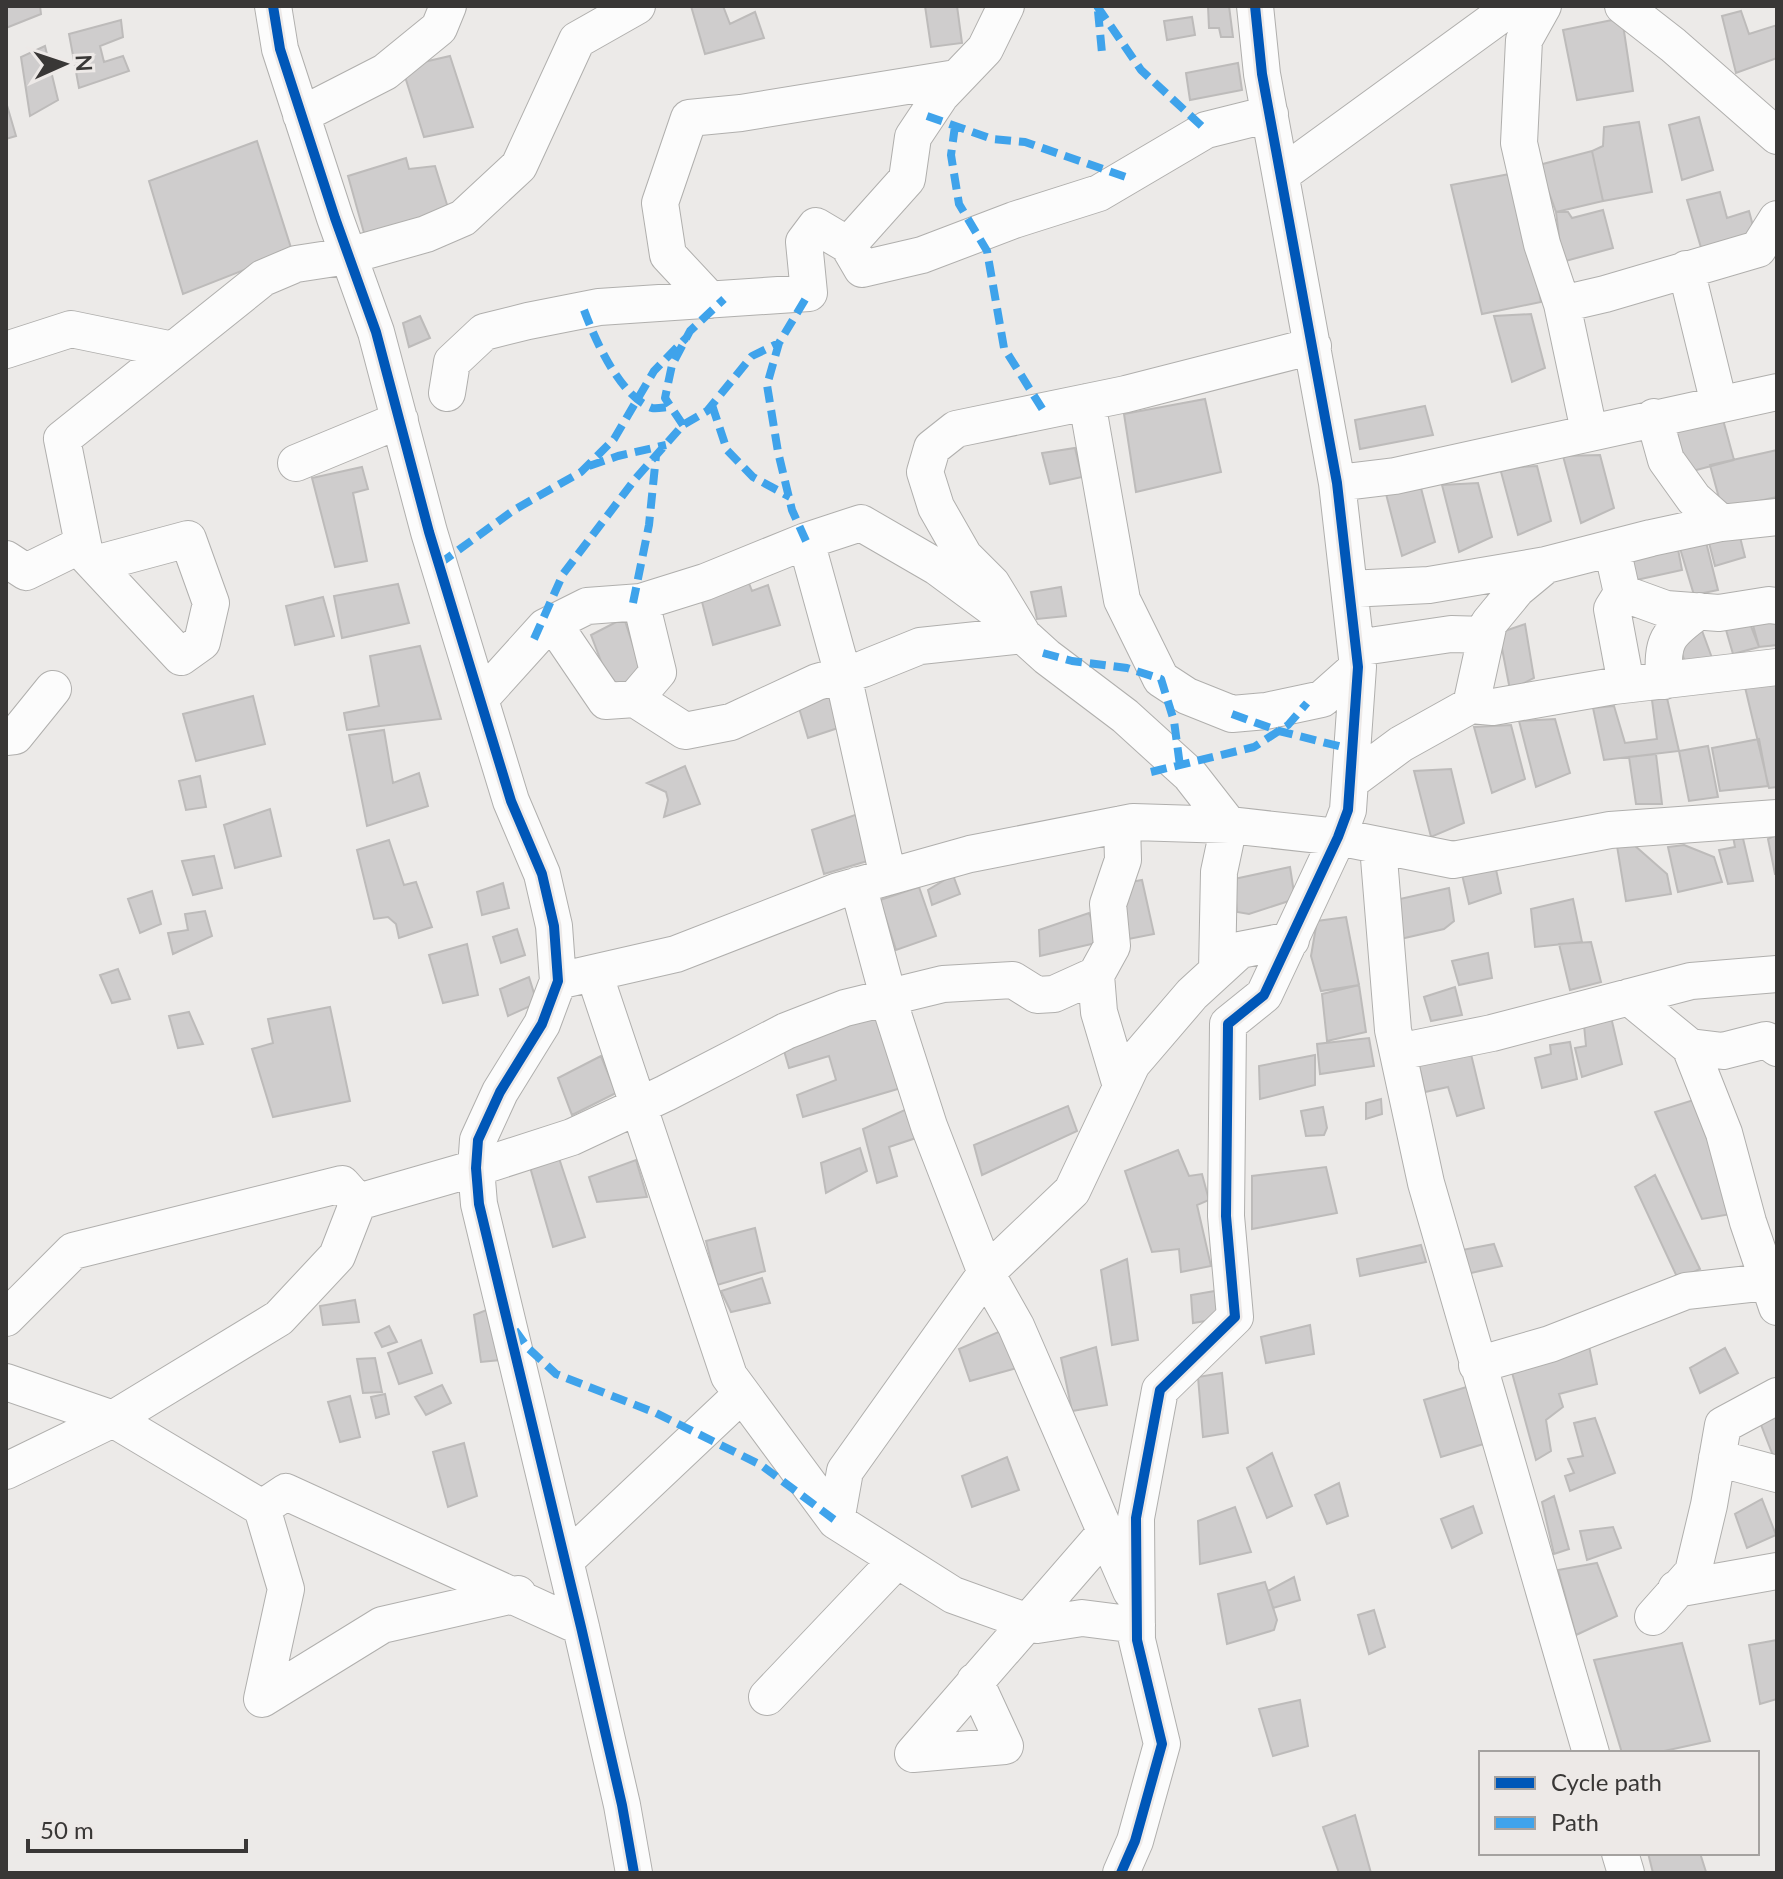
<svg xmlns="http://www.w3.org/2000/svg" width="1783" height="1879" font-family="Lato,sans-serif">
<rect width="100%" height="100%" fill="#eceae8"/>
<path fill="#cfcdcd" stroke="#bdbbba" stroke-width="2" d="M 6,6 L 40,6 L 41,14 L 6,28 Z
M 691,6 L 723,6 L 730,24 L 755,12 L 764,38 L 705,54 Z
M 925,6 L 957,6 L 962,43 L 931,47 Z
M 1208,6 L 1229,6 L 1233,37 L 1221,37 L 1219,28 L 1209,28 Z
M 1741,11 L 1749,34 L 1777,25 L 1777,58 L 1736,73 L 1722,16 Z
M 1192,17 L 1195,35 L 1167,40 L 1164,21 Z
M 1622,18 L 1633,91 L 1577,100 L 1563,30 Z
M 121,20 L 123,37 L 100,46 L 104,62 L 123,56 L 129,71 L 79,88 L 69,34 Z
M 45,46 L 58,100 L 30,116 L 21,57 Z
M 450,56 L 473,127 L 424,137 L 402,67 Z
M 1238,63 L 1242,90 L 1190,100 L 1186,73 Z
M 6,102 L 16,136 L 6,139 Z
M 1699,117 L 1713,170 L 1682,180 L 1669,125 Z
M 1639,122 L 1652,192 L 1603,201 L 1592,151 L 1603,146 L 1604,127 Z
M 257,141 L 292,251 L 183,294 L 149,181 Z
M 1592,151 L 1603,201 L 1556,212 L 1539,165 Z
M 406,158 L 409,169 L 435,166 L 449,211 L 366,240 L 348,176 Z
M 1515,173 L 1541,302 L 1482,314 L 1451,185 Z
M 1720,192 L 1727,218 L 1749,211 L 1756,237 L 1702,251 L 1687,200 Z
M 1603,210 L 1613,248 L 1562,262 L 1556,212 L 1568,212 L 1572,218 Z
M 1531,314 L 1545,368 L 1512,382 L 1494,316 Z
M 420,316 L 430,338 L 409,347 L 403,323 Z
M 1205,399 L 1221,472 L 1136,492 L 1124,414 Z
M 1425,406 L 1433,435 L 1360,449 L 1355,420 Z
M 1722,416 L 1734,460 L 1685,473 L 1674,430 Z
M 1075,448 L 1082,477 L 1050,484 L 1042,453 Z
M 1777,450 L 1777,497 L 1722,509 L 1710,465 Z
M 1600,455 L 1614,508 L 1581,523 L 1563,456 Z
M 1537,466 L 1551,521 L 1518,535 L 1500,468 Z
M 362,467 L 368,489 L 353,493 L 367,561 L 335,567 L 312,478 Z
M 1478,483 L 1492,537 L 1459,552 L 1442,485 Z
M 1421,488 L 1435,542 L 1402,556 L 1385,490 Z
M 1738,529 L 1745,557 L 1715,566 L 1708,539 Z
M 1705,538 L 1718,590 L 1694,595 L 1679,545 Z
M 1677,544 L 1682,570 L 1636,580 L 1629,555 Z
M 747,578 L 752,591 L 768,585 L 780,625 L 713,645 L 700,594 Z
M 398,584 L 409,623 L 342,638 L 334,596 Z
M 1061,587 L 1066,616 L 1037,619 L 1031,592 Z
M 323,597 L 334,636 L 295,645 L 286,606 Z
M 1777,612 L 1777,645 L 1759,647 L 1751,618 Z
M 1747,616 L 1759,647 L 1733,654 L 1724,623 Z
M 624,618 L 643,676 L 612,690 L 591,635 Z
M 1525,624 L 1534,678 L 1510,690 L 1499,633 Z
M 1701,628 L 1712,658 L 1686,664 L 1675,637 Z
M 420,646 L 441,719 L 347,730 L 344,713 L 379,706 L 370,656 Z
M 1777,676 L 1777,787 L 1769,788 L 1744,683 Z
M 829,695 L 838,728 L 808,738 L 799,708 Z
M 253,696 L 265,744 L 196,761 L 183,714 Z
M 1667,698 L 1679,751 L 1604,760 L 1593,708 L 1614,706 L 1625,743 L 1657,739 L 1652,700 Z
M 1555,719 L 1570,773 L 1536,787 L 1519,721 Z
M 1511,725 L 1525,779 L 1492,793 L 1474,727 Z
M 384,730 L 393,783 L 419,773 L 428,806 L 367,826 L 349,735 Z
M 1759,739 L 1768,786 L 1720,791 L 1712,748 Z
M 1708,746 L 1718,797 L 1689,801 L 1679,751 Z
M 1656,754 L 1662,804 L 1636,804 L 1629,757 Z
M 685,766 L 700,804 L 664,817 L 668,800 L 666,792 L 647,783 Z
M 1451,769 L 1464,823 L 1431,837 L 1414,771 Z
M 200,776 L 206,807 L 186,810 L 179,781 Z
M 270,809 L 281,856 L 235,868 L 224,825 Z
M 858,814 L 874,859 L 824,874 L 812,830 Z
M 1777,827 L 1777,874 L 1775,874 L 1768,839 L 1774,836 L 1772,828 Z
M 1741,830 L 1753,881 L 1728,884 L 1719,850 L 1735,847 L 1732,831 Z
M 389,840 L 404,885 L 416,882 L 432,927 L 399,938 L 396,924 L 388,917 L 374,919 L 357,850 Z
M 1634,845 L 1667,874 L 1671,894 L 1626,901 L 1617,846 Z
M 1684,845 L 1714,857 L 1722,882 L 1678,892 L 1668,847 Z
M 214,856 L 222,888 L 193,895 L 182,861 Z
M 1494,860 L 1501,893 L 1469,904 L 1460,866 Z
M 1290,867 L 1295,899 L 1249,914 L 1237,912 L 1234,879 Z
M 953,875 L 960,894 L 932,905 L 928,890 Z
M 1142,880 L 1154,934 L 1118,941 L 1115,885 Z
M 503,883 L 509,908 L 482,915 L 477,892 Z
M 919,887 L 936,936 L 896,950 L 880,900 Z
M 1449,888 L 1454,921 L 1444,929 L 1396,940 L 1391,901 Z
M 152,891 L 161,924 L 140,933 L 128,899 Z
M 1573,899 L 1582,942 L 1535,947 L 1531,909 Z
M 205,911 L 212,936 L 173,954 L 168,933 L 188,930 L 185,914 Z
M 1089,913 L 1100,942 L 1040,956 L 1039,930 Z
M 1346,917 L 1359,985 L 1321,991 L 1311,956 L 1317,921 Z
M 517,929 L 525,955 L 501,963 L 493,937 Z
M 1591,942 L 1601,982 L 1570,990 L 1559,944 Z
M 467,944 L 478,995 L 443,1003 L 429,955 Z
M 1488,953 L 1492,978 L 1459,985 L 1452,961 Z
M 118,969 L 130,999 L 112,1003 L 100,975 Z
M 529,977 L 537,1003 L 508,1016 L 500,989 Z
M 1359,985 L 1366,1032 L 1327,1041 L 1322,994 Z
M 1455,987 L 1462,1015 L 1431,1021 L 1424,997 Z
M 330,1007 L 350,1101 L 273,1117 L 252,1049 L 273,1043 L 268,1019 Z
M 879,1011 L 901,1088 L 803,1117 L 797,1095 L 836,1080 L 829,1056 L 789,1068 L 782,1044 Z
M 189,1012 L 203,1044 L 178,1048 L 169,1016 Z
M 1611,1017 L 1622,1064 L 1582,1077 L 1575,1048 L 1586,1046 L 1584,1025 Z
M 1369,1038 L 1374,1066 L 1320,1074 L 1317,1044 Z
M 1570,1042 L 1577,1079 L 1542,1088 L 1535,1058 L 1551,1054 L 1550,1045 Z
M 1470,1050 L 1484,1108 L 1457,1116 L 1448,1087 L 1425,1092 L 1418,1061 Z
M 1315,1055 L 1315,1085 L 1260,1099 L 1259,1066 Z
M 601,1056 L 616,1093 L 572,1115 L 558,1078 Z
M 1700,1098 L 1737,1213 L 1702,1219 L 1655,1112 Z
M 1381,1099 L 1382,1114 L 1366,1119 L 1366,1103 Z
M 1068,1106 L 1077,1131 L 982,1175 L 974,1145 Z
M 1323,1107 L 1327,1128 L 1324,1135 L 1306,1136 L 1301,1111 Z
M 909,1108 L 919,1137 L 889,1147 L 897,1176 L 877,1183 L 863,1129 Z
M 860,1148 L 867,1171 L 826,1193 L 821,1163 Z
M 1178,1150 L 1189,1176 L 1202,1174 L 1209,1200 L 1197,1205 L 1211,1266 L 1181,1272 L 1179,1249 L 1152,1252 L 1125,1171 Z
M 558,1155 L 585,1237 L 553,1247 L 530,1167 Z
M 636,1160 L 647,1197 L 597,1202 L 589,1177 Z
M 1326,1167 L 1337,1213 L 1252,1229 L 1252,1176 Z
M 1655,1175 L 1700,1269 L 1678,1279 L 1635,1187 Z
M 755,1228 L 765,1271 L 717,1285 L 706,1241 Z
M 1494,1244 L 1502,1266 L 1462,1275 L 1457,1251 Z
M 1421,1245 L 1426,1262 L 1360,1276 L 1357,1259 Z
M 1127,1259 L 1138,1340 L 1112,1345 L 1101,1270 Z
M 762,1278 L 770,1303 L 731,1312 L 721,1291 Z
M 1215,1291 L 1218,1319 L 1193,1323 L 1191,1295 Z
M 355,1300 L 359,1322 L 323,1325 L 320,1306 Z
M 489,1309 L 500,1360 L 481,1362 L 474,1315 Z
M 1310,1325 L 1314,1354 L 1266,1363 L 1261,1337 Z
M 389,1326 L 397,1342 L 382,1347 L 375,1333 Z
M 1003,1330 L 1017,1368 L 970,1381 L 959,1349 Z
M 421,1340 L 432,1373 L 399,1384 L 388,1353 Z
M 1589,1346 L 1597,1384 L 1559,1394 L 1563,1407 L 1546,1420 L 1551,1451 L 1536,1460 L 1511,1369 Z
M 1096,1347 L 1107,1405 L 1072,1411 L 1061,1358 Z
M 1725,1348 L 1738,1373 L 1700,1393 L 1690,1368 Z
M 375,1358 L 382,1392 L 363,1393 L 357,1359 Z
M 1222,1373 L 1228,1433 L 1203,1437 L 1198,1377 Z
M 442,1385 L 451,1403 L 426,1415 L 415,1397 Z
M 1473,1385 L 1490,1442 L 1441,1457 L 1424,1400 Z
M 385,1394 L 389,1414 L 376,1418 L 371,1397 Z
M 350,1396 L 360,1437 L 340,1442 L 328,1402 Z
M 1777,1408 L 1777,1466 L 1758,1417 Z
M 1595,1418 L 1615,1473 L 1570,1491 L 1565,1476 L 1574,1473 L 1568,1459 L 1583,1456 L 1574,1423 Z
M 464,1443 L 477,1496 L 448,1507 L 433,1452 Z
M 1272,1453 L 1292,1506 L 1267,1518 L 1247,1468 Z
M 1007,1457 L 1019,1490 L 972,1507 L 962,1476 Z
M 1339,1483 L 1348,1516 L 1327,1524 L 1315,1495 Z
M 1554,1496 L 1569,1549 L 1554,1554 L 1542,1502 Z
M 1762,1499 L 1776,1535 L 1747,1548 L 1735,1514 Z
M 1473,1506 L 1482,1533 L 1452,1548 L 1441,1519 Z
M 1235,1507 L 1251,1552 L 1200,1564 L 1198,1521 Z
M 1613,1527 L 1621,1548 L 1587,1560 L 1580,1531 Z
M 1597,1563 L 1617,1616 L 1576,1635 L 1558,1570 Z
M 1294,1577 L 1300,1600 L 1273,1608 L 1268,1591 Z
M 1265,1582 L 1277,1620 L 1274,1630 L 1227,1644 L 1218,1594 Z
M 1374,1610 L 1385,1647 L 1369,1654 L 1358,1615 Z
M 1777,1640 L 1777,1699 L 1760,1704 L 1749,1645 Z
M 1682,1643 L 1710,1741 L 1655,1753 L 1622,1753 L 1594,1660 Z
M 1300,1700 L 1308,1746 L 1273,1756 L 1259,1709 Z
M 1355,1815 L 1371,1873 L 1339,1873 L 1323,1827 Z
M 1648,1853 L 1700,1853 L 1706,1872 L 1653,1873 Z"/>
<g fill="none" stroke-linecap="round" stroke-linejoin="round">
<defs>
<path id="street" d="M 273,6 L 280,49 L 335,218 L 376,332 L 429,532 L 511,801 L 542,874 L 554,926 L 558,981 L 542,1024 L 500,1092 L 478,1140 L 476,1168 L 479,1204 L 581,1627 L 622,1805 L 634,1873
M 1006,6 L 985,49 L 941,95 L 913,137 L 907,179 L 848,245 L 862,269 L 922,255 L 1014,220 L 1099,193 L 1206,130 L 1270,114
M 1543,6 L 1524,40 L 1519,143 L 1542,244 L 1562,304 L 1589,431
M 1623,6 L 1673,45 L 1777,136
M 301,115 L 385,72 L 439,28 L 448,6
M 1282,174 L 1513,6
M 1686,269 L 1719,404
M 710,300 L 668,255 L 660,203 L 689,118 L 741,113 L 956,78
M 1562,304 L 1605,294 L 1758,249 L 1777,219
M 6,350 L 71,329 L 173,350
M 447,393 L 452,362 L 484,332 L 528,321 L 599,307 L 809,293 L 804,242 L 816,226 L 848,245
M 1087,402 L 1122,600 L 1161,679 L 1187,696 L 1232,714 L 1266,711 L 1322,699 L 1358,667
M 1654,417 L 1666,460 L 1694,499 L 1721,523
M 296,463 L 400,420
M 1337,483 L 1395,476 L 1777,392
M 806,541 L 843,675 L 888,877
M 1612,548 L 1622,593 L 1666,609 L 1719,613 L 1769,605 L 1777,606
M 6,559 L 26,572 L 83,544
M 95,564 L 188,539 L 211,603 L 202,642 L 181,657 L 85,554 L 62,439 L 263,278 L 296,264 L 348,256 L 426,234 L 463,218 L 519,166 L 577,40 L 637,6
M 1349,589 L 1429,585 L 1546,565 L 1651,538 L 1721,523 L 1777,517
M 1622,593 L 1612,609 L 1626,684
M 641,602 L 658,672 L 635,699 L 685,731 L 731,722 L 817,682 L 863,669 L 920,646 L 1023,635 L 992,584 L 964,556 L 936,507 L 925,472 L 932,448 L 956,429 L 1126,394 L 1313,346
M 553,623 L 606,701 L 635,699
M 1356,648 L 1451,634 L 1486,635
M 1664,681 C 1662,640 1666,635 1699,611
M 480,699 L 545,627 L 587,606 L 641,602 L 705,582 L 806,541 L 861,523 L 937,567 L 994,609 L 1047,657 L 1125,716 L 1190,775 L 1229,825 L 1219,872 L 1217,971
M 1471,705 L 1493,707 L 1614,686 L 1777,667
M 6,737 L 15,736 L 53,689
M 1351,781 L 1401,744 L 1471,705 L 1489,623 L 1517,589 L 1546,565
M 1378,846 L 1393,1030 L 1426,1183 L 1591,1753
M 858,885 L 892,1011 L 929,1126 L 986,1273 L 1016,1326 L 1131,1591
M 594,973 L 729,1376 L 836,1521
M 558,981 L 676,954 L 838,891 L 970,854 L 1133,822 L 1229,825 L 1338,837 L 1453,860 L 1610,830 L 1777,818
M 1629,997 L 1690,1047 L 1723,1051 L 1766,1040 L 1777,1048
M 1690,1047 L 1724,1133 L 1748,1222 L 1777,1307
M 1398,1052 L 1492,1033 L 1691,981 L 1777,974
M 1121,1086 L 1099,1012 L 1096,975 L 1112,946 L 1108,904 L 1123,860 L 1122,824
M 358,1202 L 476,1168 L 572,1137 L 666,1093 L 786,1031 L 845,1008 L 943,984 L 1013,980 L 1037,995 L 1054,994 L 1096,975
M 6,1318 L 73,1251 L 342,1184 L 358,1202
M 1477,1365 L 1550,1344 L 1686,1291 L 1767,1282
M 6,1382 L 113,1419 L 279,1318 L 337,1256 L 358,1202
M 1717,1458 L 1777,1474
M 6,1471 L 113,1419 L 262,1508 L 286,1492 L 581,1627
M 262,1508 L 286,1589 L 262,1699 L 382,1625 L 518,1594
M 565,1561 L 742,1394
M 1676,1589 L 1777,1571
M 1653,1617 L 1693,1572 L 1709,1505 L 1723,1425 L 1777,1396
M 1137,1625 L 1082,1618 L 1037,1625 L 1028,1622 L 953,1595 L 836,1521 L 845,1471 L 986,1273 L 1072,1191 L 1132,1064 L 1192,994 L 1240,950 L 1291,940
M 975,1681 L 1005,1746 L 913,1754 L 1105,1533
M 767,1697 L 897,1560
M 1620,1853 L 1626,1873
M 1121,1873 L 1135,1841 L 1162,1744 L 1137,1640 L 1136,1518 L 1160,1390 L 1235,1317 L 1226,1216 L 1228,1024 L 1264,995 L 1338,837 L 1348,810 L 1358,667 L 1337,483 L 1262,74 L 1255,6"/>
</defs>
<use href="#street" stroke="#b0afad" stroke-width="38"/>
<use href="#street" stroke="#fcfcfc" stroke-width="36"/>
<path stroke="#3fa3eb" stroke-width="8" stroke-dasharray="16 8" stroke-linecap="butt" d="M 1097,6 L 1141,70 L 1206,130
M 1098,11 L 1102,53
M 927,116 L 992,139 L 1025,142 L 1126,177
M 955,126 L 951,155 L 959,204 L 987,251 L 1004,348 L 1043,410
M 584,310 C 595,340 620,396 652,408 C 657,409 666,407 671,407
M 712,405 L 727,450 L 753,477 L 790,497
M 683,425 L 665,398 L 672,365 L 690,331 L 724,299
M 589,466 L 618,456 L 666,445
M 806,541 L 792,510 L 778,452 L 767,385 L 779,343 L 809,293
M 439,564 L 514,510 L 581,472 L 614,439 L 654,371 L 686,338
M 633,603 L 649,525 L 656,456
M 534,639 L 563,574 L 636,478 L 683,425 L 707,411 L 752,356 L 779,343
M 1043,653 L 1072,661 L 1127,668 L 1161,679 L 1174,721 L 1180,766
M 1232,714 L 1279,731 L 1354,750
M 1151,772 L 1254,747 L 1288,725 L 1307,703
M 515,1330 L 528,1348 L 556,1374 L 656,1413 L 761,1465 L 836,1521"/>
<defs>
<path id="cycleway" d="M 273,6 L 280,49 L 335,218 L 376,332 L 429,532 L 511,801 L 542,874 L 554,926 L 558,981 L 542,1024 L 500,1092 L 478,1140 L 476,1168 L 479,1204 L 581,1627 L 622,1805 L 634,1873
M 1121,1873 L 1135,1841 L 1162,1744 L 1137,1640 L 1136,1518 L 1160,1390 L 1235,1317 L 1226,1216 L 1228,1024 L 1264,995 L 1338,837 L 1348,810 L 1358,667 L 1337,483 L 1262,74 L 1255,6"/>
</defs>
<use href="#cycleway" stroke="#ede9e7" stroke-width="15"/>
<use href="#cycleway" stroke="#0057b8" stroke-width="10"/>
</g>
<rect width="1783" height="1879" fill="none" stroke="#393736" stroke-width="16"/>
<rect x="1479" y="1751" width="280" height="104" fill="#ede9e7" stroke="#a5a2a0" stroke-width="2"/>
<rect x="1495" y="1777" width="40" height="12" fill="#0057b8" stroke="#a5a2a0" stroke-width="2"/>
<text x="1551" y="1791" font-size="24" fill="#393736">Cycle path</text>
<rect x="1495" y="1817" width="40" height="12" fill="#3fa3eb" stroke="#a5a2a0" stroke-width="2"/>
<text x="1551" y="1831" font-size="24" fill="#393736">Path</text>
<g transform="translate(64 64) rotate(87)" stroke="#ede9e7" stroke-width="6" paint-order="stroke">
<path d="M0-6L14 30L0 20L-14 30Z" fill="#393736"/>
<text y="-12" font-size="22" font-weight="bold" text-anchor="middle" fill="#393736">N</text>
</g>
<path d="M28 1839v12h218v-12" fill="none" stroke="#393736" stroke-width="4"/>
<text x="40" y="1839" font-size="24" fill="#393736" stroke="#ede9e7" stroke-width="6" paint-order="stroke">50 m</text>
</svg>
